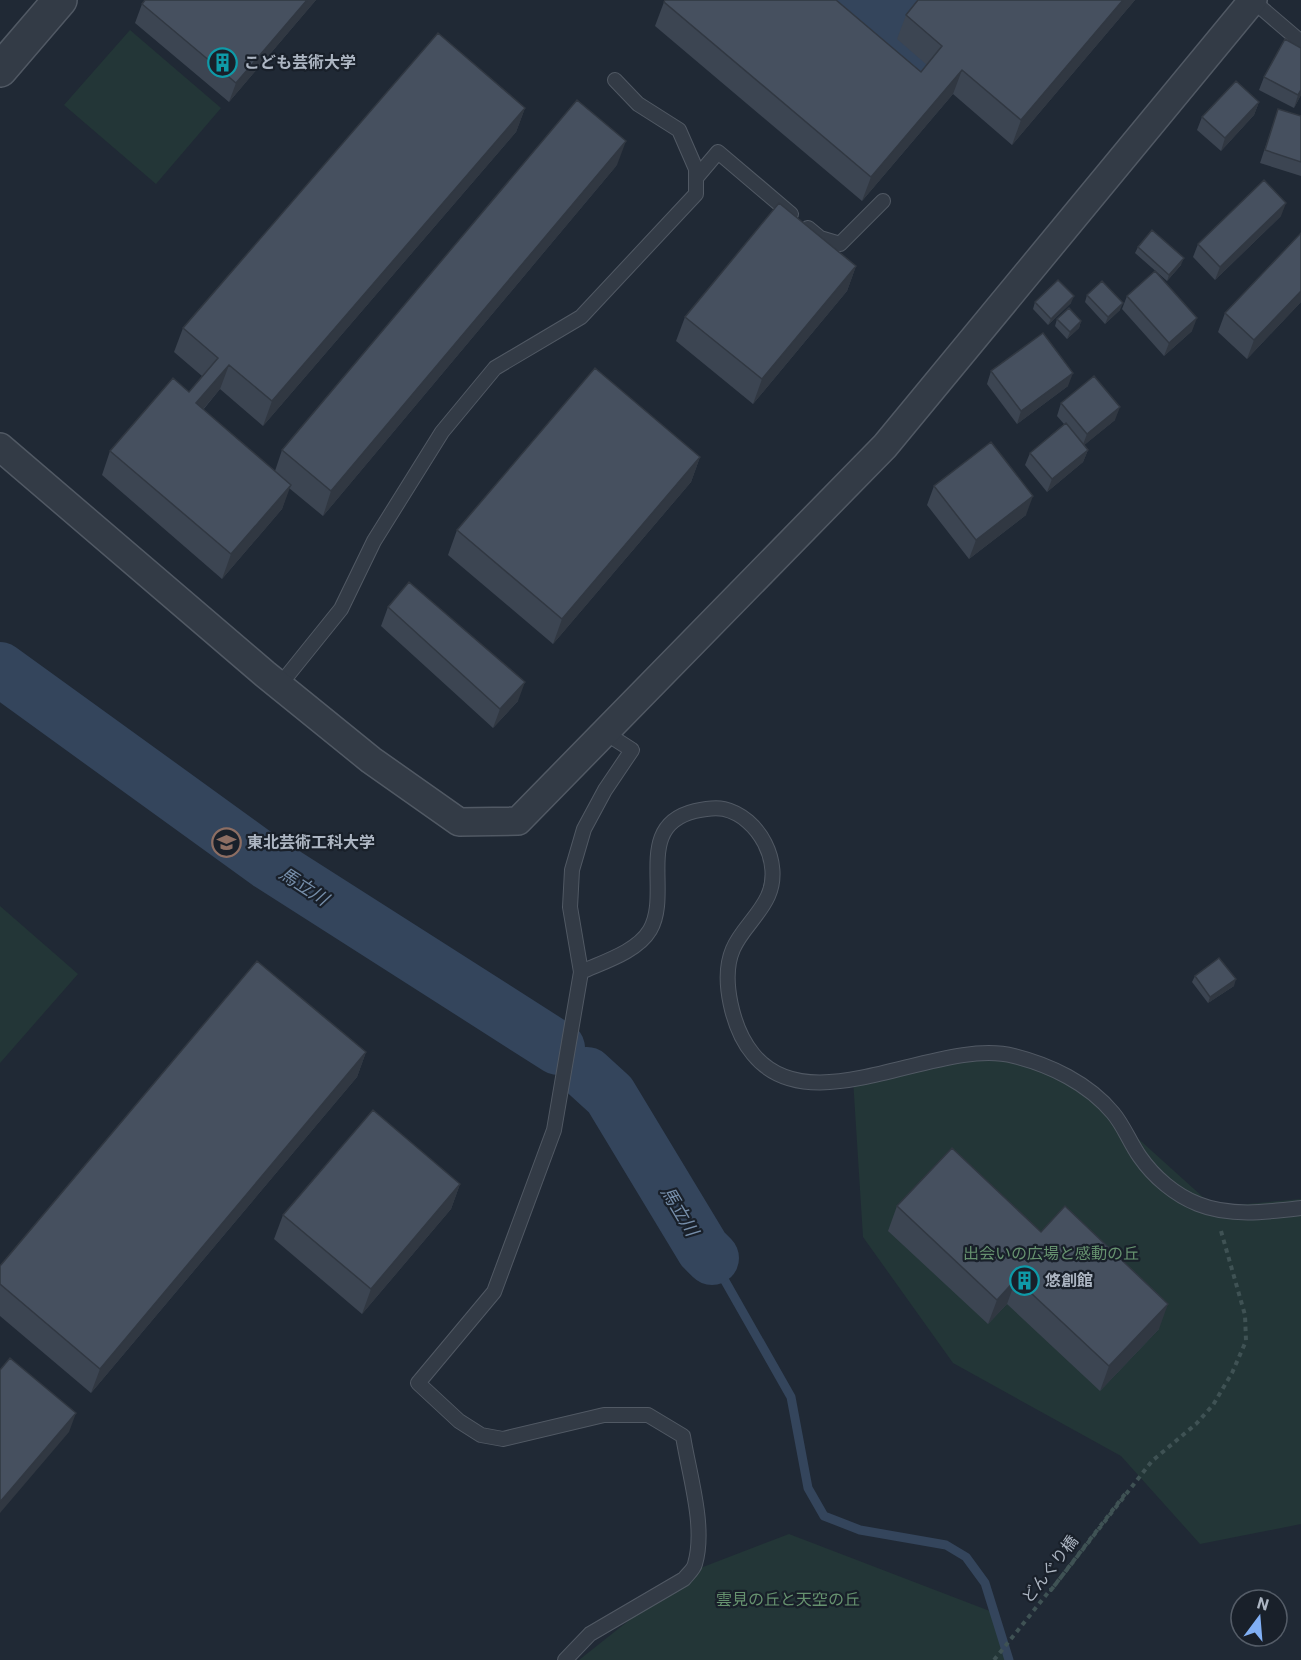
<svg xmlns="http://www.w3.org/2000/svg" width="1301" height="1660" font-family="Roboto,'Noto Sans JP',sans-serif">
<rect width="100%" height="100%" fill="#202935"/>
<path fill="#233637" d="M 130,30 L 221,108 L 156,184 L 64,105 Z
M 0,906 L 78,974 L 0,1063 Z
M 1019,1057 L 1071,1078 L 1214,1207 L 1301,1199 L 1301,1524 L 1200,1544 L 1121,1456 L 953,1363 L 863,1237 L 853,1079 L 906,1066 Z
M 789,1534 L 995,1613 L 1009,1660 L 579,1660 L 690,1572 Z"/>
<path fill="#34455c" d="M 798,0 L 930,0 L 933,70 L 911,95 Z"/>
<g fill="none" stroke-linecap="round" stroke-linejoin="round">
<path stroke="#34455c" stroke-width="9" d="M 712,1258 L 791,1397 L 808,1488 L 824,1516 L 860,1530 L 946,1545 L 966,1557 L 985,1583 L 1009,1660"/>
<path stroke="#34455c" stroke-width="54" d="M 0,669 L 268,863 L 558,1048
M 587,1074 L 610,1095 L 703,1249 L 712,1258"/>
<defs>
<path id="service" d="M 1252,0 L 1301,42
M 696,178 L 718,152 L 791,214
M 808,228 L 820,238 L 840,244 L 883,201
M 279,686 L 341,609 L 374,541 L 442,432 L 495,368 L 581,317 L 696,194 L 696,169 L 679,130 L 638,104 L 615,80
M 581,972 C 603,962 637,952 650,930 C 672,892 633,826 695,811 C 704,809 714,807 724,809 C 759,817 783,863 768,896 C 759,916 741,930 733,949 C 720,979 733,1030 753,1054 C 811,1126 938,1036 1014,1056 C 1050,1065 1088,1083 1113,1113 C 1124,1126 1130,1143 1140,1157 C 1154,1177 1175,1195 1198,1204 C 1230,1217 1268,1212 1301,1208
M 565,1660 L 590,1634 L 684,1579 C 687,1575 694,1569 695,1564 C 706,1527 689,1474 683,1436 L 648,1415 L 604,1415 L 503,1439 L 481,1435 L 459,1421 L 418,1383 L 494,1292 L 554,1130 L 581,972 L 570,907 L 572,870 L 584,829 L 605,790 L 632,750 L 604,732"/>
<path id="minor" d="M 0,447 L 265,674 L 371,760 L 459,822 L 518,821 L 885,446 L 1253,0"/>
<path id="tertiary" d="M 0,70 L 60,0"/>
</defs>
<use href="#service" stroke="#515964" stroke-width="16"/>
<use href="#minor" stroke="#515964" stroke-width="30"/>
<use href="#tertiary" stroke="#515964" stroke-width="36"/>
<path stroke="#3f5254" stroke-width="4" stroke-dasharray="4.5 4.5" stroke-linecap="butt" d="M 1125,1494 L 1051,1590 L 1152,1461 L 1196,1424 L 1213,1405 L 1232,1373 L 1246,1341 L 1245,1315 L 1221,1231
M 994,1660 L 1051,1589"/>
<use href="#service" stroke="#333b46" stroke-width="14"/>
<use href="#minor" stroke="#333b46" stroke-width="27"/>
<use href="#tertiary" stroke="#333b46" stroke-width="33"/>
</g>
<path fill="#3c4552" d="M 145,0 L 316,0 L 229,102 L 135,23 L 142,4 Z
M 918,0 L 1135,0 L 1012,145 L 953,94 L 862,201 L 655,26 L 664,2 L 921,72 L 927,65 L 897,39 L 906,15 Z
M 1264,77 L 1301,95 L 1294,108 L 1259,90 Z
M 1259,102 L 1254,115 L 1221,151 L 1197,130 L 1202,117 Z
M 525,108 L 516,132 L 263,426 L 220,389 L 203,410 L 275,471 L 282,450 L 617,165 L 323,516 L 289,488 L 282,509 L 222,579 L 102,475 L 110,451 L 189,392 L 202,376 L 174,352 L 183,328 Z
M 1278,109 L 1301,116 L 1301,176 L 1260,163 Z
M 1281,216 L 1215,280 L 1193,257 L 1198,244 Z
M 1301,233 L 1301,302 L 1247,359 L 1218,332 L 1225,313 Z
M 1138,247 L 1181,265 L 1167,281 L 1135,253 Z
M 856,266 L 847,291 L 753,404 L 676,341 L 685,317 Z
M 1087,295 L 1120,310 L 1105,324 L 1085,302 Z
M 1127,296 L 1192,331 L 1164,356 L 1122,309 Z
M 1035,302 L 1071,303 L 1048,325 L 1033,309 Z
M 1057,319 L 1081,321 L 1079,328 L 1067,339 L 1055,326 Z
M 991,371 L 1068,386 L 1017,424 L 987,384 Z
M 1061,403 L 1115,420 L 1084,445 L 1088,450 L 1083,462 L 1047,492 L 1025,465 L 1030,453 L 1064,424 L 1057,416 Z
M 700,457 L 691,482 L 553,644 L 448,555 L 457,530 Z
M 934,486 L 1026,515 L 969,559 L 927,505 Z
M 388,607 L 518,701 L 493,728 L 381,626 Z
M 1195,976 L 1234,986 L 1208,1003 L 1192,982 Z
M 366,1052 L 357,1077 L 91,1393 L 0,1316 L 0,1266 Z
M 460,1184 L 451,1209 L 362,1314 L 274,1239 L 283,1215 Z
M 897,1206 L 1041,1232 L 1159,1329 L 1100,1391 L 1007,1304 L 988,1324 L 888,1231 Z"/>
<path fill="#313842" d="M 307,0 L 316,0 L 229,102 L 236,83 Z
M 1123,0 L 1135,0 L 1012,145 L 1021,120 Z
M 962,70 L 953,94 L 862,201 L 871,177 Z
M 1301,90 L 1301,95 L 1294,108 L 1298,95 Z
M 1259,102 L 1254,115 L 1221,151 L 1225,138 Z
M 525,108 L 516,132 L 263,426 L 272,401 Z
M 626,141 L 617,165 L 323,516 L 331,491 Z
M 1286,203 L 1281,216 L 1215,280 L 1220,267 Z
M 1184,258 L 1181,265 L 1167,281 L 1169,275 Z
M 856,266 L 847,291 L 753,404 L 762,379 Z
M 1301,291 L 1301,302 L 1247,359 L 1254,340 Z
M 1074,296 L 1071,303 L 1048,325 L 1051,319 Z
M 1123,303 L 1120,310 L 1105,324 L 1108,317 Z
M 1197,318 L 1192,331 L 1164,356 L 1169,343 Z
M 1081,321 L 1079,328 L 1067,339 L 1070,332 Z
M 229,365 L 220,389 L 187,428 L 196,403 Z
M 1073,373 L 1068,386 L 1017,424 L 1021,411 Z
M 1120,407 L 1115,420 L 1082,447 L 1087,434 Z
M 1088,450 L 1083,462 L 1047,492 L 1052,479 Z
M 700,457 L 691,482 L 553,644 L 562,619 Z
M 291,485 L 282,509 L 222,579 L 231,554 Z
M 1033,496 L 1026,515 L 969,559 L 976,540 Z
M 525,682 L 518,701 L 493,728 L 500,709 Z
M 1236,979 L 1234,986 L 1208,1003 L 1210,997 Z
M 366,1052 L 357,1077 L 91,1393 L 100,1369 Z
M 460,1184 L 451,1209 L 362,1314 L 371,1289 Z
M 1016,1279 L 1007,1304 L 988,1324 L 997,1300 Z
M 1168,1304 L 1159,1329 L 1100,1391 L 1109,1366 Z
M 76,1413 L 69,1432 L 0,1513 L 0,1502 Z"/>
<path fill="#46505f" stroke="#313842" stroke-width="1.5" d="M 145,0 L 307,0 L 236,83 L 142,4 Z
M 665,0 L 836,0 L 921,72 L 942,46 L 906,15 L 918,0 L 1123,0 L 1021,120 L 962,70 L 871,177 L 664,2 Z
M 438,33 L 525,108 L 272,401 L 229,365 L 196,403 L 291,485 L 231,554 L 110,451 L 173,378 L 189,392 L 218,358 L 183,328 Z
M 1285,39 L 1301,48 L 1301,90 L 1298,95 L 1264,77 Z
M 1236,81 L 1259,102 L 1225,138 L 1202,117 Z
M 577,100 L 626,141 L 331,491 L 282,450 Z
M 1278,109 L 1301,116 L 1301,162 L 1265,150 Z
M 1264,180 L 1286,203 L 1220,267 L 1198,244 Z
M 779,203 L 856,266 L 762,379 L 685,317 Z
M 1152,230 L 1184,258 L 1169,275 L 1138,247 Z
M 1301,233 L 1301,291 L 1254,340 L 1225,313 Z
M 1155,271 L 1197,318 L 1169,343 L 1127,296 Z
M 1058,280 L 1074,296 L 1051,319 L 1035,302 Z
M 1102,281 L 1123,303 L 1108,317 L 1087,295 Z
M 1069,308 L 1081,321 L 1070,332 L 1057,319 Z
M 1043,333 L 1073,373 L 1021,411 L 991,371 Z
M 595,368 L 700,457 L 562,619 L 457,530 Z
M 1094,376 L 1120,407 L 1087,434 L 1061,403 Z
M 1066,423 L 1088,450 L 1052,479 L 1030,453 Z
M 991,442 L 1033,496 L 976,540 L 934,486 Z
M 409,582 L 525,682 L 500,709 L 388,607 Z
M 1219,958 L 1236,979 L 1210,997 L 1195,976 Z
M 257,961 L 366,1052 L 100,1369 L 0,1284 L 0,1266 Z
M 373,1110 L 460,1184 L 371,1289 L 283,1215 Z
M 952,1148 L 1041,1232 L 1065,1206 L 1168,1304 L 1109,1366 L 1016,1279 L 997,1300 L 897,1206 Z
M 10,1358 L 76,1413 L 0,1502 L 0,1370 Z"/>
<defs>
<symbol id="building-ring" viewBox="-11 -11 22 22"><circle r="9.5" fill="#19202a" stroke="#0f9aa8" stroke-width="1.5"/><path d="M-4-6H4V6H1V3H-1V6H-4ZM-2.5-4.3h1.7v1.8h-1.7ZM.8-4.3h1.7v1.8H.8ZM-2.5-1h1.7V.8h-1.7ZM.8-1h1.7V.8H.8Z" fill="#0f9aa8"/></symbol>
<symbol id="school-ring" viewBox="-11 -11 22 22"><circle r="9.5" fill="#19202a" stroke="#8d6e63" stroke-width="1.5"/><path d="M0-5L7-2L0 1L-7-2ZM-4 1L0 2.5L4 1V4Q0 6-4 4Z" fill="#8d6e63"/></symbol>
</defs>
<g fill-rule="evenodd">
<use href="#building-ring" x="206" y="46" width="33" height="33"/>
<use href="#school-ring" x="210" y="826" width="33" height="33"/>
<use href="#building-ring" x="1008" y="1264" width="33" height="33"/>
</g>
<g text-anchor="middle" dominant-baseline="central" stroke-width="4.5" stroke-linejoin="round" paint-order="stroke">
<g font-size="16" font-weight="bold" fill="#adb6c3" stroke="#19202a" text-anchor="start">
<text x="244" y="62">こども芸術大学</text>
<text x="247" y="842">東北芸術工科大学</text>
<text x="1045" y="1280">悠創館</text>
</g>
<g font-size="16" fill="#66926f" stroke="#19202a">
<text x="1051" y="1253">出会いの広場と感動の丘</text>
<text x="788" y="1599">雲見の丘と天空の丘</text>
</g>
<g font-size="16" fill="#adb6c3" stroke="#19202a">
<text transform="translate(1050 1569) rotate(-52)">どんぐり橋</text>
</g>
<g font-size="18" font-style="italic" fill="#768eaa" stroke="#19202a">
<text transform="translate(304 886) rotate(33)">馬立川</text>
<text transform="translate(680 1211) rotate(59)">馬立川</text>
</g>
</g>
<g transform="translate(1259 1618) rotate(16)"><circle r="28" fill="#19202a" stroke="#545c67" stroke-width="1.5"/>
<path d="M0-4.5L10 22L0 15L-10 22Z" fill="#81aff4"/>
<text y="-9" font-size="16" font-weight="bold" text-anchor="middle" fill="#adb6c3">N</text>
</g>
</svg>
